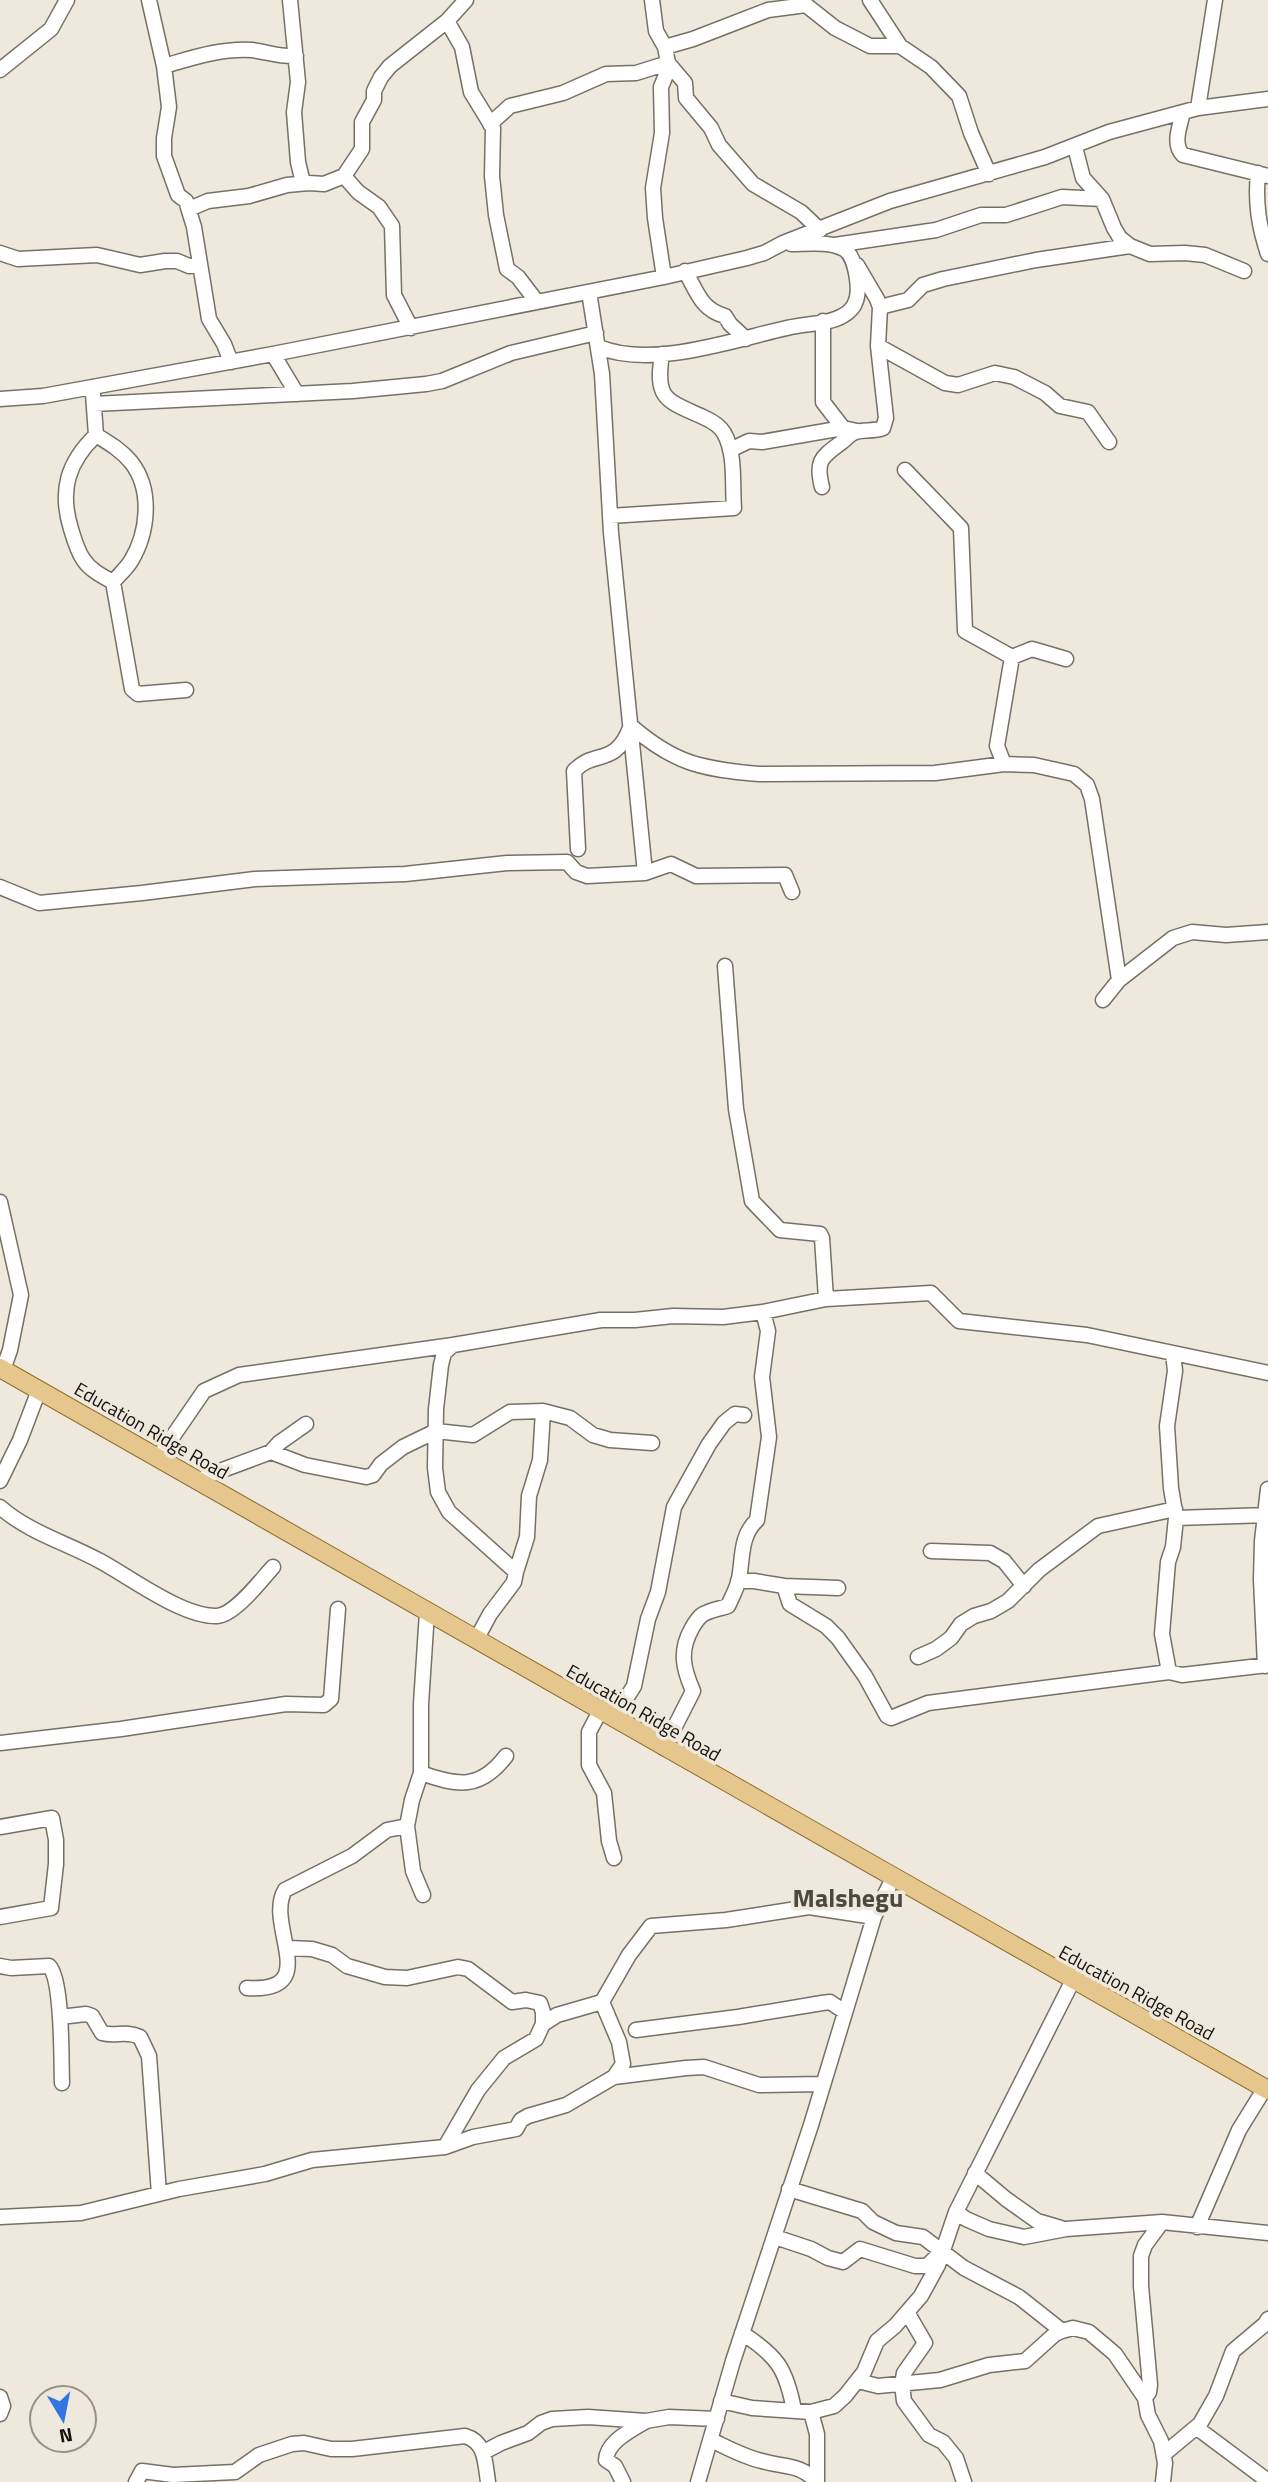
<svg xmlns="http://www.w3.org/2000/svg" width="1268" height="2482" font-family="'Titillium Web',sans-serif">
<rect width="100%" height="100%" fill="#efe8dc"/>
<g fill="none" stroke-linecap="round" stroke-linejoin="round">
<defs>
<path id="minor" d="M 149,0 L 164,66 L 169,107 L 164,138 L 164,156 L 178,195 L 186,201 L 194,227 L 209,319 L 224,344 L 231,362
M 290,0 L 298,82 L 294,112 L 298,162 L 303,183
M 652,0 L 656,31 L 665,47 L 668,63 L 668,70 L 661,87 L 662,133 L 653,188 L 655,218 L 664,277
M 870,0 L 900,46 L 931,67 L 959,96 L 971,133 L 989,174
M 447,21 L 462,47 L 471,92 L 493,128 L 492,176 L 496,215 L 507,269 L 518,277 L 537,302
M 665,47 L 693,39 L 768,10 L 806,5 L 835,28 L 870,46 L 900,46
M 164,66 C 192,58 221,48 252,50 C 267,52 280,57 296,56
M 0,70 L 51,29 L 67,0
M 1198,108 L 1215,0
M 1183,112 C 1180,126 1172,144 1183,155 L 1268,176
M 490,124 L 510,106 L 563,93 L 606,74 L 636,73 L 668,63 L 685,83 L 686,98 L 711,128 L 719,145 L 753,184 L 801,212 L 820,230
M 1075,147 L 1083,178 L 1102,199 L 1114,228 L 1120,238 L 1130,246 L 1150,254 L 1185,253 L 1205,255 L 1244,271
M 1258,173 C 1255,203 1259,227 1268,254
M 344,176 L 358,192 L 379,207 L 392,226 L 394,295 L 411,328
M 189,209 L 208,201 L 249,196 L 287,185 L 309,183 L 324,184 L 344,176 L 362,149 L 362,122 L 374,100 L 374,91 L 381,77 L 390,66 L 447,21 L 466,0
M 835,245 L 936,230 L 981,215 L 1006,215 L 1062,197 L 1102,199
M 0,253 L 18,259 L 97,255 L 140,265 L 165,261 L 177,261 L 189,266 L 200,265
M 685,271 C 697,291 701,310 725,316 L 730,324 L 746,339
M 589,292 L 602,374 L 611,533 L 645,873
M 880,307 L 908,300 L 923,285 L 943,279 L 1036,260 L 1130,246
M 823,321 L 823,402 L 843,428
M 878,346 L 945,383 L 958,385 L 995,373 L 1014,377 L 1045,393 L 1060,406 L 1088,412 L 1109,442
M 599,347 C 651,369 733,340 787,328 C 805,323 828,325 844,315 C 848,313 854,307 855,303 C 861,291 856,256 844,249 C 829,241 807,244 791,244
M 273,354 L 297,394
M 93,394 L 96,435
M 0,399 L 43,396 L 273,354 L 664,277 L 747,258 L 764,253 L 783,243 L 890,201 L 1045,157 L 1109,132 L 1198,108 L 1268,99
M 94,404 L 353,391 L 426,384 L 442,381 L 511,353 L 596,333
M 96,435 C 109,443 121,450 131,462 C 153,490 148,533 131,561 C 126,569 119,575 113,582 L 132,689 L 138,694 L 186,690
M 96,435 C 68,462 59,490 71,529 C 74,539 77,550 83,559 C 90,570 102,576 113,582
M 730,450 L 749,441 L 762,442 L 843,428 L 857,431
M 905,470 L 961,528 L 965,631 L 1012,657 L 997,746 L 1004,764
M 822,487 C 815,460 822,457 842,442 C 846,439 851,433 856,432 C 863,429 873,432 883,428 L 886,418 L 878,346 L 880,307 L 877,299 L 857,265
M 610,516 L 734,508 C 732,484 736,454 724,433 C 720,426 710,420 703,417 C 665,400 655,399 662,354
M 1012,657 L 1032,649 L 1066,659
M 631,726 C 675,764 702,769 759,774 L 935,773 L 1004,764 L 1034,765 L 1074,774 L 1087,785 L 1092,799 L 1119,980
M 578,849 L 574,771 C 594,749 615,767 630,728
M 0,887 L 39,903 L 142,893 L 255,879 L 405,874 L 507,863 L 567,862 L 576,872 L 587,876 L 645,873 L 671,864 L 696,876 L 785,875 L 792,892
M 725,966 L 736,1109 L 752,1201 L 780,1230 L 820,1234 L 822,1238 L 826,1299
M 1103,1000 L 1119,980 L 1173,938 L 1192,932 L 1226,935 L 1268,932
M 0,1202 L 21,1295 L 10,1350 L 3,1370
M 271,1452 L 279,1443 L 306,1424
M 158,1458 L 204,1391 L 239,1375 L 453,1345
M 0,1481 L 20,1440 L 39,1390
M 199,1481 L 209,1475 L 271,1452 L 305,1465 L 366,1477 L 373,1475 L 381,1464 L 403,1447 L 436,1431 L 473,1435 L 510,1412 L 543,1411 L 570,1418 L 593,1435 L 610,1440 L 652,1443
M 0,1507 C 28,1532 67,1543 100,1561 C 130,1577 182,1617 217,1616 C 235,1615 261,1580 273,1567
M 1176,1518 L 1268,1515
M 931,1551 L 990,1553 L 1004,1561 L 1024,1586
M 516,1572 L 527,1537 L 529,1496 L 540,1460 L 543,1411
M 738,1581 L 754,1581 L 784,1586 L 790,1604 L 826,1626 L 838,1638 L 865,1676 L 887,1716 L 891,1718 L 928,1703 L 1169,1672 L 1182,1675 L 1268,1665
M 784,1586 L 838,1588
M 476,1640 L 490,1614 L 514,1582 L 516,1572 L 449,1512 L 438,1492 L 435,1468 L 436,1409 L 441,1365 L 444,1353 L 453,1345 L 601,1320 L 635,1320 L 673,1316 L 723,1317 L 763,1312 L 826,1299 L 931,1293 L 959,1321 L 1087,1335 L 1268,1373
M 918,1657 L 936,1649 L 951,1638 L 961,1624 L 974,1616 L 991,1611 L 1008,1601 L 1039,1570 L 1098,1526 L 1175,1509
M 1265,1666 L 1261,1579 L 1262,1541 L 1268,1489
M 1169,1672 L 1162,1634 L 1168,1562 L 1173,1547 L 1176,1518 L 1171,1488 L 1167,1426 L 1175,1371 L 1173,1353
M 600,1711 L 589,1732 L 589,1765 L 604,1793 L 609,1841 L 614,1858
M 614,1718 L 634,1686 L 648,1619 L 658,1592 L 674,1507 L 709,1444 L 724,1423 L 735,1414 L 744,1415
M 0,1743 L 121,1729 L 286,1704 L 324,1705 L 331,1699 L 338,1609
M 664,1748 L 693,1691 C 683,1668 679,1651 692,1628 C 695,1623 697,1619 702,1615 C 709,1610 719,1609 728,1606 C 732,1597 737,1588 739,1579 C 743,1557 740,1536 757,1520 L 769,1437 L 762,1377 L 768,1331 L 763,1312
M 421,1773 C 458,1786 480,1790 506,1756
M 0,1827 L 52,1818 L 56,1840 L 56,1864 L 51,1908 L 0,1917
M 423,1895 L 413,1871 L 407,1826 L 412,1800 L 421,1773 L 421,1704 L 427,1612
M 288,1948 L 312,1949 L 332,1955 L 347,1966 L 385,1977 L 407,1978 L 458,1967 L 468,1969 L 512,2002 L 526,2000 L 540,2003 L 543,2012 L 543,2024
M 0,1966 L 11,1968 L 49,1966 C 63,1980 61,2060 62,2083
M 247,1988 C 324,1993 264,1925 285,1890 L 352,1856 L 387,1830 L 407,1826
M 602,2002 L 619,2042 L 623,2064 L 614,2077
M 60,2017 L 86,2014 L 92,2016 L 102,2033 C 117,2037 125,2030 140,2037 L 149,2056 L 159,2194
M 636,2030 L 738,2017 L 822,2003 L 830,2002 L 845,2012
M 445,2147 L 478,2090 L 504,2058 L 536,2039 L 543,2024 L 557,2015 L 602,2002 L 629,1955 L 651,1926 L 726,1920 L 809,1907 L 874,1917
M 975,2173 L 1006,2199 L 1037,2221 L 1061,2228
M 789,2189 L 862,2211 L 873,2222 L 896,2233 L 923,2237 L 964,2268 L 1019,2297 L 1062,2331 L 1073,2328 L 1089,2332 L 1115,2354 L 1145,2398 L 1148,2415 L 1161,2441 L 1165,2463 L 1163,2482
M 956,2212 L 966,2219 L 989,2229 L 1024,2237 L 1066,2229 L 1162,2222
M 0,2217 L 81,2213 L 179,2189 L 265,2174 L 312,2160 L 445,2147 L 473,2137 L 516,2129 L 521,2120 L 528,2116 L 566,2105 L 614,2077 L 686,2068 L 704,2067 L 759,2085 L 823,2084
M 1197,2227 L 1239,2130 L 1265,2088
M 775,2237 L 811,2249 L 828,2258 L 843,2262 L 860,2249 L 915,2266 L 927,2266 L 940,2253
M 907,2312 L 925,2343 L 904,2373 L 902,2384 L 904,2401 L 929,2435 L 943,2442 L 956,2458 L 964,2482
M 742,2333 C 777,2356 786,2368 794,2410
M 858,2381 L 878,2386 L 940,2380 L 989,2365 L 1025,2361 L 1055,2334 L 1062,2331
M 0,2397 L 3,2406 L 0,2414
M 1145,2398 L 1149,2392 L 1150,2385 L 1141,2286 L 1141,2256 L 1145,2245 L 1162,2222 L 1268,2233
M 721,2401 L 752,2408 L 811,2412 L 834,2406 L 845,2396 L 864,2372 L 877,2341 L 895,2326 L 921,2296 L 938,2265 L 956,2212 L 1073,1980
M 811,2412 L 817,2434 L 817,2482
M 1197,2428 L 1268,2481
M 711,2440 C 728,2448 744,2457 762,2461 C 785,2468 799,2463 817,2482
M 484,2452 L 501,2443 L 528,2433 L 541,2423 L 552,2419 L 588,2417 L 646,2421 L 669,2417 L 717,2419
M 1164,2454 L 1200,2424 L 1216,2396 L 1233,2351 L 1265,2324 L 1268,2319
M 136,2482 L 142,2471 L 173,2475 L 235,2472 L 259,2455 L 292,2444 L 304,2443 L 331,2449 L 352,2449 L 465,2436 C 486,2442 485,2463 488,2482
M 623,2482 L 615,2466 L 606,2460 C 607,2441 632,2430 646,2421
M 698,2482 L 733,2361 L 811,2125 L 874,1917 L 893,1878"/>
<path id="major" d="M 0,1368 L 1268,2090"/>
</defs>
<use href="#minor" stroke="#767066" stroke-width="17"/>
<use href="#major" stroke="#916f2f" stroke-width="20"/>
<use href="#minor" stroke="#fff" stroke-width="14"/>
<use href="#major" stroke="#e5c68c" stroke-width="18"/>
</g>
<g text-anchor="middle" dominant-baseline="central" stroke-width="7" stroke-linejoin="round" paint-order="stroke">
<g font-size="19" fill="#15130f" stroke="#efe8dc">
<text transform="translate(152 1430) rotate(30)">Education Ridge Road</text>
<text transform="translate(644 1712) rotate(30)">Education Ridge Road</text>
<text transform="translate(1137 1992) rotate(29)">Education Ridge Road</text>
</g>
<g font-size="26" font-weight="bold" fill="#4e493f" stroke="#efe8dc">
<text x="848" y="1897">Malshegu</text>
</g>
</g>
<g transform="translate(63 2419) rotate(170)"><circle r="33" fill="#efe8dc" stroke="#98938a" stroke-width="2"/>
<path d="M0-5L12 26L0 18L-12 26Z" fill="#3275e2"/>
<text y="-10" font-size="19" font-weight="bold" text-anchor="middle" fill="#15130f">N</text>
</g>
</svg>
